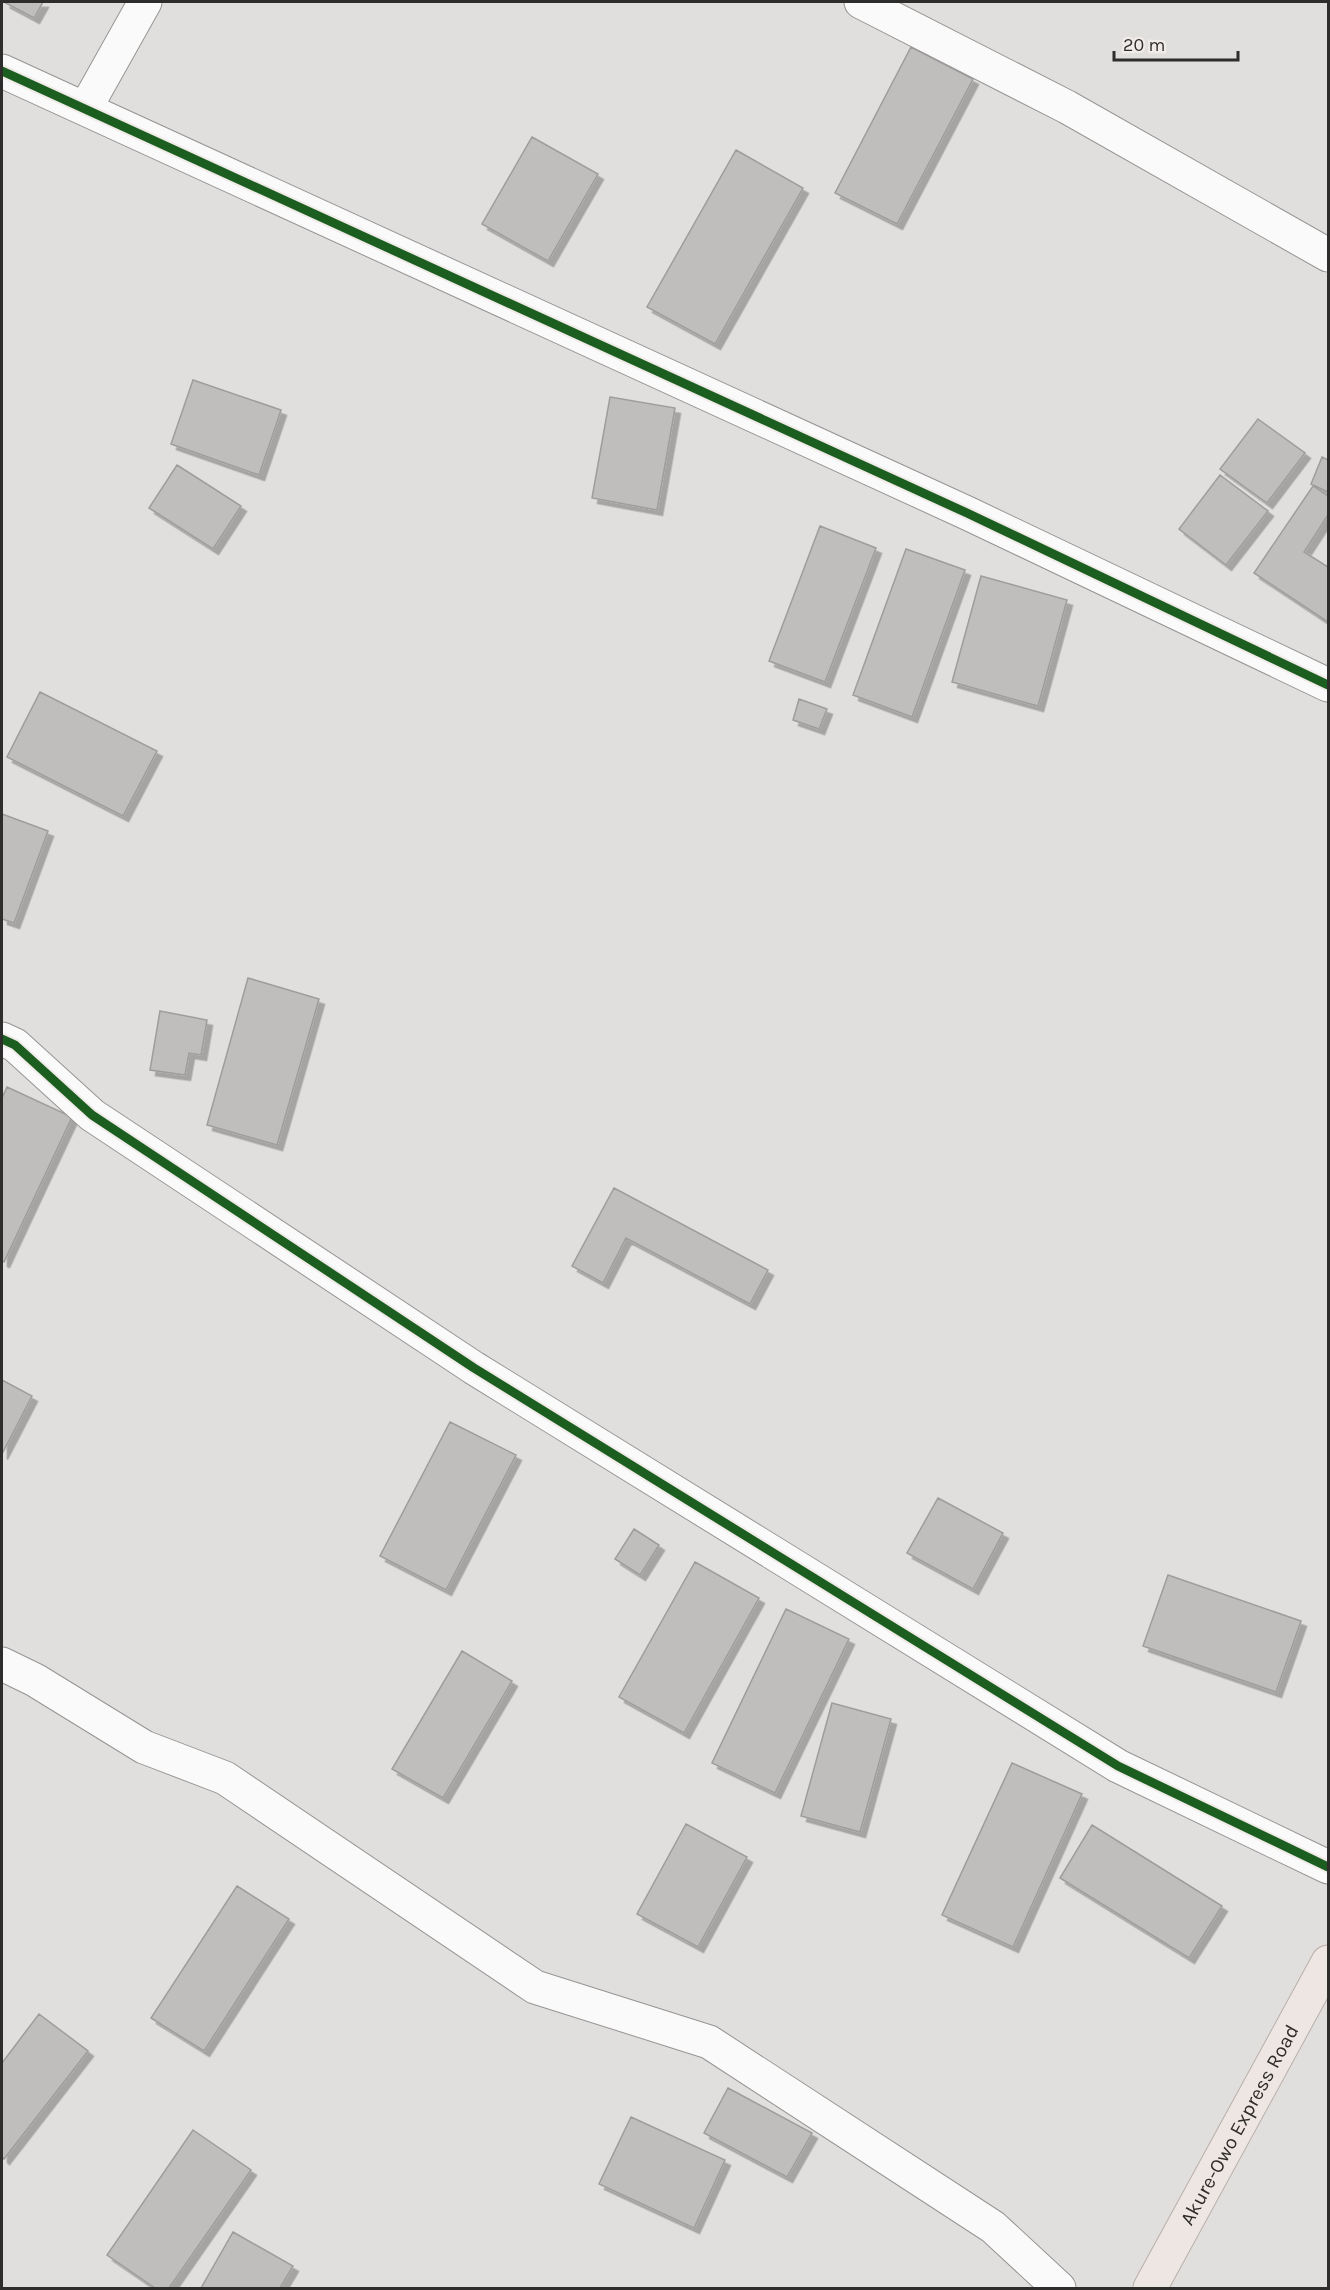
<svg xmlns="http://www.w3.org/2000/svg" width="1330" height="2290" font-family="Karla,sans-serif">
<defs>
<filter id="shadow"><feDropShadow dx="5.5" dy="5.5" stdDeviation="0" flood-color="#0004"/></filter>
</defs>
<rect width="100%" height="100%" fill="#e1dfdd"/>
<path fill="#c0bebd" stroke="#9f9d9c" stroke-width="1.5" filter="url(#shadow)" d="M 4,2 L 43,2 L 34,18 Z
M 911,47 L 973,79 L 897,224 L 835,193 Z
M 532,137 L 598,174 L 548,261 L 482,224 Z
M 736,150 L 803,188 L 715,344 L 647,307 Z
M 193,380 L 281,410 L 259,475 L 171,444 Z
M 610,397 L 675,408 L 657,510 L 592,498 Z
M 1258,419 L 1305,453 L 1267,503 L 1220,469 Z
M 1322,457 L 1328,460 L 1328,492 L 1311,484 Z
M 177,465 L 241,506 L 213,549 L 149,508 Z
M 1220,475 L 1268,511 L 1226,565 L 1179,529 Z
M 1313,486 L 1328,496 L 1328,515 L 1304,552 L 1328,567 L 1328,622 L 1254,573 Z
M 820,526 L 876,548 L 825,682 L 769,661 Z
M 906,549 L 965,570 L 912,717 L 853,695 Z
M 981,576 L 1067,600 L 1038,706 L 952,682 Z
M 40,692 L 157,751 L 123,816 L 7,757 Z
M 799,699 L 827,709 L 819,729 L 793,720 Z
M 2,814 L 48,831 L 14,923 L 2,919 Z
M 248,978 L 319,999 L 277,1145 L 207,1125 Z
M 160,1011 L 207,1020 L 201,1055 L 189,1053 L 185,1075 L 150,1070 Z
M 7,1087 L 72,1117 L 4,1262 L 2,1261 L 2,1098 Z
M 614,1188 L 768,1270 L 750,1304 L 626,1238 L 603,1283 L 572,1266 Z
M 2,1380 L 32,1396 L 2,1454 Z
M 450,1422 L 516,1455 L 446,1590 L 380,1556 Z
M 938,1498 L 1003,1533 L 973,1589 L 907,1553 Z
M 634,1529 L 659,1545 L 640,1575 L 615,1559 Z
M 695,1562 L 759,1598 L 684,1733 L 619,1697 Z
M 1168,1575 L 1301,1621 L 1276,1692 L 1143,1646 Z
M 786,1609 L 849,1639 L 775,1793 L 712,1763 Z
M 462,1651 L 512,1681 L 443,1798 L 392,1769 Z
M 832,1703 L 891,1719 L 860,1832 L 801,1816 Z
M 1012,1763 L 1082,1794 L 1013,1947 L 942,1915 Z
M 686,1824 L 747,1857 L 698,1947 L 637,1914 Z
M 1092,1825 L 1222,1906 L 1189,1958 L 1060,1878 Z
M 237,1886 L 289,1919 L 204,2051 L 151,2018 Z
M 39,2014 L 88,2051 L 4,2159 L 2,2157 L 2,2063 Z
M 728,2088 L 812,2133 L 787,2177 L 704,2133 Z
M 631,2117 L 725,2160 L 694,2228 L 599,2184 Z
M 193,2130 L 251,2170 L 169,2288 L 155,2288 L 107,2255 Z
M 233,2232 L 293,2266 L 280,2288 L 201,2288 Z"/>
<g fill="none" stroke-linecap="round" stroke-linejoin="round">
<defs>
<path id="minor" d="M 861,2 L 1067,107 L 1328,255
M 2,71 L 967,513 L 1328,685
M 85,109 L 145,2
M 2,1039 L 15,1045 L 92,1115 L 474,1368 L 1118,1766 L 1328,1867
M 2,1664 L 35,1680 L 144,1747 L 225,1778 L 535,1987 L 709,2042 L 993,2227 L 1059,2288"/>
<g id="trunk">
<path id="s1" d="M 1150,2288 L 1328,1962"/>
</g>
</defs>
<use href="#minor" stroke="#979594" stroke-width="35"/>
<use href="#trunk" stroke="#b8aea9" stroke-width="35"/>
<use href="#minor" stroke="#fafafa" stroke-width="33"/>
<use href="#trunk" stroke="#eee6e2" stroke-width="33"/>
<defs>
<path id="cycleway" d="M 2,71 L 967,513 L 1328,685
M 2,1039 L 15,1045 L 92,1115 L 474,1368 L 1118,1766 L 1328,1867"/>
</defs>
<use href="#cycleway" stroke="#f1ebe9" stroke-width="13"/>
<use href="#cycleway" stroke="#1b5e20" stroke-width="9"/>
</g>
<g text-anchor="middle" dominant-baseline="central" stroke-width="4.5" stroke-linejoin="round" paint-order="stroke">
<g font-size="20" fill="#2f2d2c" stroke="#f1ebe9">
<text stroke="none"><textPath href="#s1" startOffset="186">Akure-Owo Express Road</textPath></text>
</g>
</g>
<rect width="1330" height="2290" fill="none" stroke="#2f2d2c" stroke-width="6"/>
<path d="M1114 51v9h124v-9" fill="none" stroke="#2f2d2c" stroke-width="3"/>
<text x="1123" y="51" font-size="18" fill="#2f2d2c" stroke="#f1ebe9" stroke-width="4.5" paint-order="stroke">20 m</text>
</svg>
